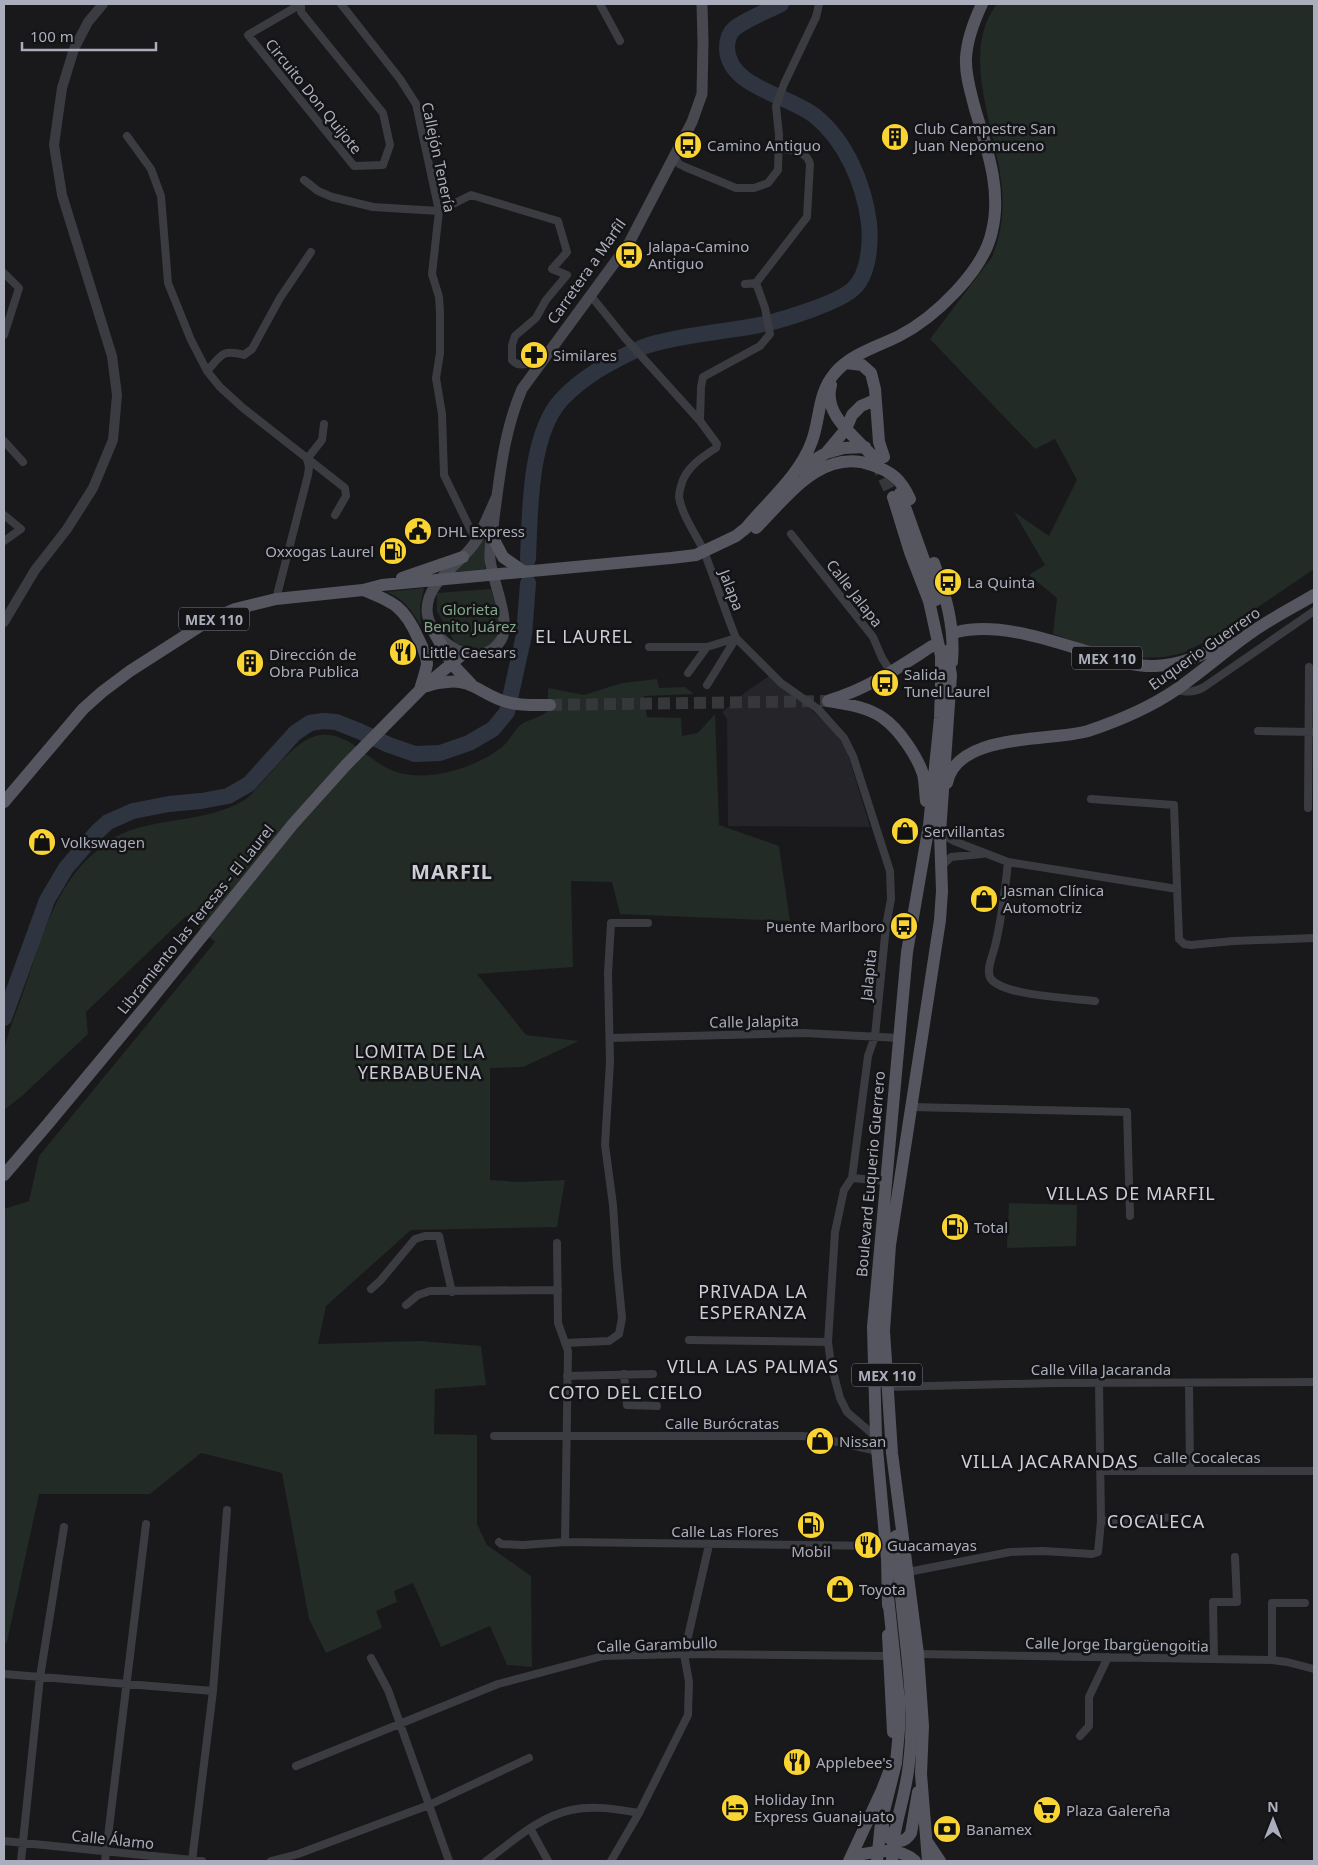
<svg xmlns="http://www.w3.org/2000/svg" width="1318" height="1865" font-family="'Noto Sans',sans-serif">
<rect width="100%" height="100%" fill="#19191b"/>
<path fill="#252428" d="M 769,676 L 825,721 L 846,748 L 870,827 L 728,826 L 727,719 L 722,712 L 747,691 Z"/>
<path fill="#222b25" d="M 997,4 L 1314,4 L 1314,569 L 1214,637 L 1183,653 L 1165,657 L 1135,658 L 1115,655 L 1053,634 L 1057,598 L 1029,575 L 1045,565 L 1014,512 L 1049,536 L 1077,480 L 1055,439 L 1035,449 L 930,339 L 992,257 C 1001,235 1004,213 1002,189 C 998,132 958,54 997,4 Z
M 488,532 L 485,547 L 485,569 L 454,572 L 472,554 Z
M 424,588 L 420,606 L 421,626 C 412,611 404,598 386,592 Z
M 491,589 C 495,604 505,626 495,640 C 491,645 484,648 478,651 L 455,643 L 437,611 L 437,593 Z
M 657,679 L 659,688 L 685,687 L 694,694 L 644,696 L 647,717 L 681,718 L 682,736 L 698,733 L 715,714 L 719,825 L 779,846 L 790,921 L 620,914 L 612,882 L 571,881 L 573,967 L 477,974 L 526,1035 L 579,1041 L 523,1067 L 490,1068 L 490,1180 L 520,1182 L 565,1180 L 557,1227 L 411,1230 L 326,1306 L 318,1344 L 419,1341 L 481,1346 L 486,1385 L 435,1389 L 434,1434 L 477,1435 L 477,1524 L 487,1545 L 531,1576 L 532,1667 L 507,1665 L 490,1626 L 441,1647 L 413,1583 L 394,1591 L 397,1602 L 376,1611 L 382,1628 L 326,1653 L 309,1619 L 282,1473 L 201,1453 L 150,1494 L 39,1494 L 7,1642 L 4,1643 L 4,1209 L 29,1201 L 39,1156 L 215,942 L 186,916 L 86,1012 L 88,1034 L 22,1096 L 4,1110 C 4,1093 1,1066 4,1050 C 8,1031 17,1011 23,993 C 41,941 54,884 99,849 C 104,845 110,840 115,837 C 156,816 202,824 243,801 C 248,798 253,792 257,788 C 273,771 298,737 321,735 C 348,733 363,755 385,767 C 418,786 473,770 502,747 C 510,741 514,729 523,723 C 532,719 541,717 548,711 L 548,688 L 584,695 L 622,683 Z
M 1009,1203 L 1077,1205 L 1076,1246 L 1007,1248 Z"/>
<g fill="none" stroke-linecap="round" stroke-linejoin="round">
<path stroke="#2e3540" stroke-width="16" d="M 528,559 C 530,513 529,436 561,400 C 572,388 584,379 598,370 C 614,361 631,351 649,345 C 686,334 726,332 764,324 C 785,319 838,303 853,289 C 869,275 871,243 869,223 C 864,184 846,141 815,116 C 790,95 728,88 727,48 C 727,41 729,33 735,28 C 747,19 767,11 781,4
M 4,1018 L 47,900 L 66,868 L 97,832 L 108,822 L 133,811 L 169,804 L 201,801 L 228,796 L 249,784 L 295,733 L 310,723 L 323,721 L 336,722 L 359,731 L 389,745 L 415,754 L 440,753 L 469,743 L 493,729 L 507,712 L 524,635 L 528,583"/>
<path stroke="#36373b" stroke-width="12" stroke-dasharray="12 6" stroke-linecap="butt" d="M 876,462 L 893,497
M 550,705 L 828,701"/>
<path stroke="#3b3b42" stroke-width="8" d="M 301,4 L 301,12 L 383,113 L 390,145 L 383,165 L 354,166 L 248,35 Z
M 341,4 L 400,79 L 416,104 L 439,211 L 432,274 L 439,297 L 440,312 L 440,353 L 436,378 L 442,414 L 444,475 L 476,541
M 600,4 L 620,41
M 127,136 L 151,169 L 161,196 L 168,283 L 191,340 L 207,371 L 220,387 L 243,408 L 345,488 L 346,496 L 335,515
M 675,158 L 679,164 L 685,167 L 736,188 L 754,188 L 768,183 L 778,170 L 779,135 L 776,106 L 784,84 L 816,17 L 819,4
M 304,180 L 318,191 L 332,197 L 373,207 L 439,211 L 471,195 L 558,221 L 567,252 L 552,269 L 567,275 L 546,300 L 536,318 L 515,336 L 512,345 L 512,360 C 521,370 534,361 544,356
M 4,273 L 19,288 L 4,335
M 745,284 L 756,283 L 807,217 L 810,164 C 807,150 791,151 779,148
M 591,296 L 625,338 L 700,421 L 717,444 L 716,448 C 702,457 685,468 681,486 C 680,489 679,494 679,497 C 682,515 695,533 703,549 C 715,579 724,609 736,638 L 707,685
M 207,371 C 222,355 221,349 244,355 L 252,349 L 280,298 L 311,252
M 700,421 L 701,387 L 703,377 L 760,346 L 770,334 L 765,308 L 756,283
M 4,441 L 23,462
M 4,515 L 21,529 L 4,541
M 791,534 L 873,637 L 882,658 L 891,672
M 276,599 L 308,475 L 309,467 L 307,459 L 322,440 L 324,424
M 649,647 L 707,647 L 736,638 L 781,683 L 818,709 L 844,738 L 853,756 L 890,871 L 891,899 L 886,926 L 875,1036 L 868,1056 L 852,1178 L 844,1190 L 835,1232 L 828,1342 L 831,1364 L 840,1398 L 847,1412 L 876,1437
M 688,673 L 707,647
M 1176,690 C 1187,692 1194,693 1204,687 L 1314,611
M 1258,731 L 1312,732
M 1091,799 L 1174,805 L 1179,939 L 1184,944 L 1191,945 L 1233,941 L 1314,938
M 1308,808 L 1309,667
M 940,833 L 954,841 L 1008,862 L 1177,889
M 1008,862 C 1005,891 1002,918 995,946 C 993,955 985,971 991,979 C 1004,996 1073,998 1095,1001
M 941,867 L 951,857 L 982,854
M 611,1038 L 804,1033 L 899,1038
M 911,1107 L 1127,1112 L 1130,1216
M 852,1178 L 885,1181
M 557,1243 L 558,1323 L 568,1351 L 565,1542
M 371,1289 L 380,1281 L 415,1239 L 425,1236 L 439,1236 L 452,1292
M 406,1305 L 418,1295 L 430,1291 L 558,1290
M 689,1340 L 828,1342
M 565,1343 L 609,1341 L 619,1334 L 622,1318 L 617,1266 L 613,1205 L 605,1145 L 610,1062 L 608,973 L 611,923 L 648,923
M 624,1374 L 627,1405 L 657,1406
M 567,1376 L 653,1374
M 1189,1383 L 1190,1470
M 887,1387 L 1054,1383 L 1314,1382
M 494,1436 L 802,1436 L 816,1437 L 877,1451
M 1100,1471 L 1314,1471
M 1101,1521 L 1179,1517
M 499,1542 L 501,1544 L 523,1545 L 565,1542 L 885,1546
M 908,1572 L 1010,1552 L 1043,1551 L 1092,1554 L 1098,1552 L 1101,1521 L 1099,1382
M 918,1654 L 1272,1660 L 1287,1662 L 1314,1669
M 371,1658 L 388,1690 L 449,1861
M 1214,1659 L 1213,1602 L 1237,1602 L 1235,1557
M 1272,1660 L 1272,1603 L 1305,1603
M 4,1674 L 213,1691
M 1080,1736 L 1089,1726 L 1089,1697 L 1108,1657
M 296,1766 L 498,1684 L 603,1656 L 684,1654 L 888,1656
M 530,1828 L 548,1861
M 4,1841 L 202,1861
M 21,1861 L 40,1677 L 64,1527
M 105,1861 L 146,1524
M 192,1861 L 213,1691 L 227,1510
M 271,1861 L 298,1854 L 429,1805 L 529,1758
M 486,1861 C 512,1842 538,1817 571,1810 C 593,1805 617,1809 639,1813
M 611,1861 L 639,1813 L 688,1715 L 689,1682 L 684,1654 L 709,1545"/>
<path stroke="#3b3b42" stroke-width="10" d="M 4,622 L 35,570 L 67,529 L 93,488 L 113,440 L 117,395 L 112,356 L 62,195 L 54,145 L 62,88 L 74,49 L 88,22 L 103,4"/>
<path stroke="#474850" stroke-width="11" d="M 497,496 C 490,511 484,527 476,541 C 462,564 427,580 427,610 C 428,642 480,674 501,640 C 512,622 492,580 490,559 C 489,546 493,531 494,518 C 500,474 504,431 522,389 L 629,243 L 692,122 L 702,94 L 703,42 L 702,4"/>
<path stroke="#55565f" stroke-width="12" d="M 846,363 L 862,365 L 871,373 L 875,389 L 879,442 L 884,457
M 831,385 C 822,416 858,438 875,459
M 826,453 L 846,429 L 852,415 L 861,406 L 875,400
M 798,470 L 826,453 L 844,448 L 865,447
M 900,493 L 929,574 L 936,600
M 756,528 C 787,497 822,447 872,465 C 893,472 901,480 910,499
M 492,536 L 503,557 L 524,572
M 934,563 C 946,596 955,627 952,662
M 402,578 L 463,557
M 363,590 C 393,602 404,606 418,638 C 422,646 427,655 427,664 C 426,671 422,682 420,690
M 434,632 L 452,664 L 471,684
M 957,632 C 1001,621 1057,643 1099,655 C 1116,660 1136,667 1155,666 C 1183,665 1206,653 1230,641
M 428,686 C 434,683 440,683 447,682 C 471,678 485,697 507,702 C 521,706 535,705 550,705
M 830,700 C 868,689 899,667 932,646
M 828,701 C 846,704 868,707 883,718 C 899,729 917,756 923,774 C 925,783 925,793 926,801
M 947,783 C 957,732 1050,742 1088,731 C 1118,721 1151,707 1177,689 C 1203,671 1226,650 1252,632 C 1272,618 1294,607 1314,595
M 4,802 L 83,709 L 102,692 L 130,671 L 208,621 L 235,609 L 276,599 L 363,590 L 382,585 L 671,558 L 696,555 L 736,536 L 746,528 C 768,501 800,475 812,441 C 820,419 818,393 834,374 C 850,354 877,347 899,336 C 934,318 984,271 992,231 C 1002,190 987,149 975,109 C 971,93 965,75 966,58 C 967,39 974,21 982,4
M 4,1175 L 47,1125 L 150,1001 L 293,824 L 346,765 L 420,690 L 463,654
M 896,1536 L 901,1596
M 888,1605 L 887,1559 L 876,1437 L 873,1327 L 907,952 L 929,825 L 940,718 L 941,689 L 941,656 L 929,601 L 910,552 L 893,497
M 888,1635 L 893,1732
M 883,1820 L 883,1827 L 887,1837 C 896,1843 905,1843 911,1833 L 918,1792
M 928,1843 L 940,1861
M 853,1856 C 874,1852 897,1845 915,1861
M 849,1861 L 882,1790 L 889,1772
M 928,1861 L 921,1774 L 923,1726 L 918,1654 L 892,1453 L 884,1331 L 890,1245 L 940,920 L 942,891 L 940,833 L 951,675 L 947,651"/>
<path stroke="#55565f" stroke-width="12" d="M 877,1861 L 881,1823 L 896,1763 L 899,1730 L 899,1701 L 888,1596
M 892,1861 C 892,1828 906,1797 909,1763 C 916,1707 906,1651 901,1596"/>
</g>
<defs>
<symbol id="building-disc" viewBox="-11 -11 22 22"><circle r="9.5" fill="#f9d432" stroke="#141316"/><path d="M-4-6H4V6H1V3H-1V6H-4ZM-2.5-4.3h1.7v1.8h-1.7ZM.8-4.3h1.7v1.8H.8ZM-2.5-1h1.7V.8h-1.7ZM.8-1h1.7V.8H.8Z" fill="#111"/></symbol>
<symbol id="bus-disc" viewBox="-11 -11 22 22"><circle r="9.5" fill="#f9d432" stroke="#141316"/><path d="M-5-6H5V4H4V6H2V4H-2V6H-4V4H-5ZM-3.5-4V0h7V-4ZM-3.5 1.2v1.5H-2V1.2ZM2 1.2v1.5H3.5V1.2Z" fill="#111"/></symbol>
<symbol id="pharmacy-disc" viewBox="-11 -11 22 22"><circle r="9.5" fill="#f9d432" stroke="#141316"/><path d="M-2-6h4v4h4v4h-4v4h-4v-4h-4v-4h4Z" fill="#111"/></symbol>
<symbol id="civic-disc" viewBox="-11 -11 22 22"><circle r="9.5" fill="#f9d432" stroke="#141316"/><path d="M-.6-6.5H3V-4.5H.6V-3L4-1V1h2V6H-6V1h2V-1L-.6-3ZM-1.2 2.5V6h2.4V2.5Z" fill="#111"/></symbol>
<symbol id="fuel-disc" viewBox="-11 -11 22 22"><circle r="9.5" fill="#f9d432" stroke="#141316"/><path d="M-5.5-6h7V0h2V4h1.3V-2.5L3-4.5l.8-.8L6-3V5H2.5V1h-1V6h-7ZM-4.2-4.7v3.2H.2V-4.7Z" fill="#111"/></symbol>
<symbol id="restaurant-disc" viewBox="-11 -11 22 22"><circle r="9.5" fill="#f9d432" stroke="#141316"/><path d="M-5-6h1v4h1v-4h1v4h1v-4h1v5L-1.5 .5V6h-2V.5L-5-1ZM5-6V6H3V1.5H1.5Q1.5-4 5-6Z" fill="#111"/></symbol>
<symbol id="shop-disc" viewBox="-11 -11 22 22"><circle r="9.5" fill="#f9d432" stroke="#141316"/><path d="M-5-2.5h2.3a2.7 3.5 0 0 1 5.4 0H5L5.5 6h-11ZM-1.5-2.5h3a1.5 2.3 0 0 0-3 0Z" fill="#111"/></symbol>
<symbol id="hotel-disc" viewBox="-11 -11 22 22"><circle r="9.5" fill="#f9d432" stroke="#141316"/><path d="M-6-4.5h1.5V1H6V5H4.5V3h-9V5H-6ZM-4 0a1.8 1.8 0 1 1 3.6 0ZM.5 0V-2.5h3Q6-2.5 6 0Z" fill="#111"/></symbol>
<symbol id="supermarket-disc" viewBox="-11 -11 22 22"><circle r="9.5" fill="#f9d432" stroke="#141316"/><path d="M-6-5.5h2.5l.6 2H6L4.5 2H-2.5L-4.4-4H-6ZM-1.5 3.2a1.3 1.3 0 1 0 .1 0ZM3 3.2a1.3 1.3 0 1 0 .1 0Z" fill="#111"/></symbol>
<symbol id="bank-disc" viewBox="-11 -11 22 22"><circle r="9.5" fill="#f9d432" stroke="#141316"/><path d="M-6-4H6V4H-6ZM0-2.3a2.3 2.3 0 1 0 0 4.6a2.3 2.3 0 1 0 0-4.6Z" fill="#111"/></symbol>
</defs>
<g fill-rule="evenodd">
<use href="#building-disc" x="879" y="121" width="32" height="32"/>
<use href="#bus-disc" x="672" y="129" width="32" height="32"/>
<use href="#bus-disc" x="613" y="239" width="32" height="32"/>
<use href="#pharmacy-disc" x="518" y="339" width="32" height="32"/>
<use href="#civic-disc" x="402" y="515" width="32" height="32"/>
<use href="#fuel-disc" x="377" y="535" width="32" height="32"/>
<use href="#bus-disc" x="932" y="566" width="32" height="32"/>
<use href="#restaurant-disc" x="387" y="636" width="32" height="32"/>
<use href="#building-disc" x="234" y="647" width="32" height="32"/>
<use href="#bus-disc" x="869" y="667" width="32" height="32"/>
<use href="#shop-disc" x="889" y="815" width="32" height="32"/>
<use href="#shop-disc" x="26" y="826" width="32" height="32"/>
<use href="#shop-disc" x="968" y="883" width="32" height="32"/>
<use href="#bus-disc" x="888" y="910" width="32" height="32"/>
<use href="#fuel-disc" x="939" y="1211" width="32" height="32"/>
<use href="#shop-disc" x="804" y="1425" width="32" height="32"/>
<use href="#fuel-disc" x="795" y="1509" width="32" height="32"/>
<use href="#restaurant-disc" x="852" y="1529" width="32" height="32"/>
<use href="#shop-disc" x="824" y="1573" width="32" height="32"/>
<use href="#restaurant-disc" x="781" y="1746" width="32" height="32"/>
<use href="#hotel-disc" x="719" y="1792" width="32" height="32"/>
<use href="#supermarket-disc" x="1031" y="1794" width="32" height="32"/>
<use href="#bank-disc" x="931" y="1813" width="32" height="32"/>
</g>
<g text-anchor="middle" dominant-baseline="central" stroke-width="5" stroke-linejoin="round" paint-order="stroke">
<g fill="#141316" stroke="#7d7f8a" stroke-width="1">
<rect x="179" y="607.5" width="70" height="23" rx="4"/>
<rect x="1072" y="646.5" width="70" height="23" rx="4"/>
<rect x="852" y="1363.5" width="70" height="23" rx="4"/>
</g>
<g font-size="14" font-weight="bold" fill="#aaadbb">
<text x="214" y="619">MEX 110</text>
<text x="1107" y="658">MEX 110</text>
<text x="887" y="1375">MEX 110</text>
</g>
<g font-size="15" fill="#aaadbb" stroke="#141316">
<text transform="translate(314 96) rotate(51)">Circuito Don Quijote</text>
<text transform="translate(439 157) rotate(78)">Callejón Tenería</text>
<text transform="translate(586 271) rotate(-55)">Carretera a Marfil</text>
<text transform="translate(732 590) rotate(69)">Jalapa</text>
<text transform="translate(855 593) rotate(52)">Calle Jalapa</text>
<text transform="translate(1204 648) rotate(-35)">Euquerio Guerrero</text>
<text transform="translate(195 919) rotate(-51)">Libramiento las Teresas - El Laurel</text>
<text transform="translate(868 975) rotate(-84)">Jalapita</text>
<text transform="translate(754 1021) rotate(-1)">Calle Jalapita</text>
<text transform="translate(870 1174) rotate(-85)">Boulevard Euquerio Guerrero</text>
<text x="1101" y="1369">Calle Villa Jacaranda</text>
<text x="722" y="1423">Calle Burócratas</text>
<text x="1207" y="1457">Calle Cocalecas</text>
<text x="725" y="1531">Calle Las Flores</text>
<text transform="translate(657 1644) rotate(-2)">Calle Garambullo</text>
<text transform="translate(1117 1644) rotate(1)">Calle Jorge Ibargüengoitia</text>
<text transform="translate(113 1839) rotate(6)">Calle Álamo</text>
</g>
<g font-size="15" fill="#aaadbb" stroke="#141316" text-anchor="start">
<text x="914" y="128">Club Campestre San<tspan x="914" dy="17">Juan Nepomuceno</tspan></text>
<text x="707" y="145">Camino Antiguo</text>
<text x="648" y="246">Jalapa-Camino<tspan x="648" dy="17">Antiguo</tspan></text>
<text x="553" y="355">Similares</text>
<text x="437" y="531">DHL Express</text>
<text x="374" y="551" text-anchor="end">Oxxogas Laurel</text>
<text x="967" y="582">La Quinta</text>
<text x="422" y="652">Little Caesars</text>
<text x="269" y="654">Dirección de<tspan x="269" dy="17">Obra Publica</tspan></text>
<text x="904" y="674">Salida<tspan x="904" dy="17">Tunel Laurel</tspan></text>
<text x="924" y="831">Servillantas</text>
<text x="61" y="842">Volkswagen</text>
<text x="1003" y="890">Jasman Clínica<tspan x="1003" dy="17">Automotriz</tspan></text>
<text x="885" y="926" text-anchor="end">Puente Marlboro</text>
<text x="974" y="1227">Total</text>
<text x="839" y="1441">Nissan</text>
<text x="887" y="1545">Guacamayas</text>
<text x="811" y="1551" text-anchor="middle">Mobil</text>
<text x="859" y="1589">Toyota</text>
<text x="816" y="1762">Applebee's</text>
<text x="754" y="1799">Holiday Inn<tspan x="754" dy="17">Express Guanajuato</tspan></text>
<text x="1066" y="1810">Plaza Galereña</text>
<text x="966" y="1829">Banamex</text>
</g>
<g font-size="15" fill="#81a789" stroke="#141316">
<text x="470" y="609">Glorieta<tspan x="470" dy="17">Benito Juárez</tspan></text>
</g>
<g font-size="18" letter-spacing="1" fill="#cccdd7" stroke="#141316">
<text x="584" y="636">EL LAUREL</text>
<text x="420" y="1051">LOMITA DE LA<tspan x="420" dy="21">YERBABUENA</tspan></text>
<text x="1131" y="1193">VILLAS DE MARFIL</text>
<text x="753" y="1291">PRIVADA LA<tspan x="753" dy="21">ESPERANZA</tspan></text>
<text x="753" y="1366">VILLA LAS PALMAS</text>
<text x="626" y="1392">COTO DEL CIELO</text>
<text x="1050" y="1461">VILLA JACARANDAS</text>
<text x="1156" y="1521">COCALECA</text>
</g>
<g font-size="20" font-weight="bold" letter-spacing="1" fill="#cccdd7" stroke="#141316">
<text x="452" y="871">MARFIL</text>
</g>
</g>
<rect width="1318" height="1865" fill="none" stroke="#aaadbb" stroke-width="10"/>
<g transform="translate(1273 1820)" stroke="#141316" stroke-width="4" paint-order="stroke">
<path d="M0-4L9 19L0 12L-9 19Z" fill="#aaadbb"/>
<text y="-8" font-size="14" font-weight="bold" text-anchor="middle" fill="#aaadbb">N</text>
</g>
<path d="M22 42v8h134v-8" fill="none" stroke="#aaadbb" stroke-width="2.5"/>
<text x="30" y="42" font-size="15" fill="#aaadbb" stroke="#141316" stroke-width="4" paint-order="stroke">100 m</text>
</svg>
